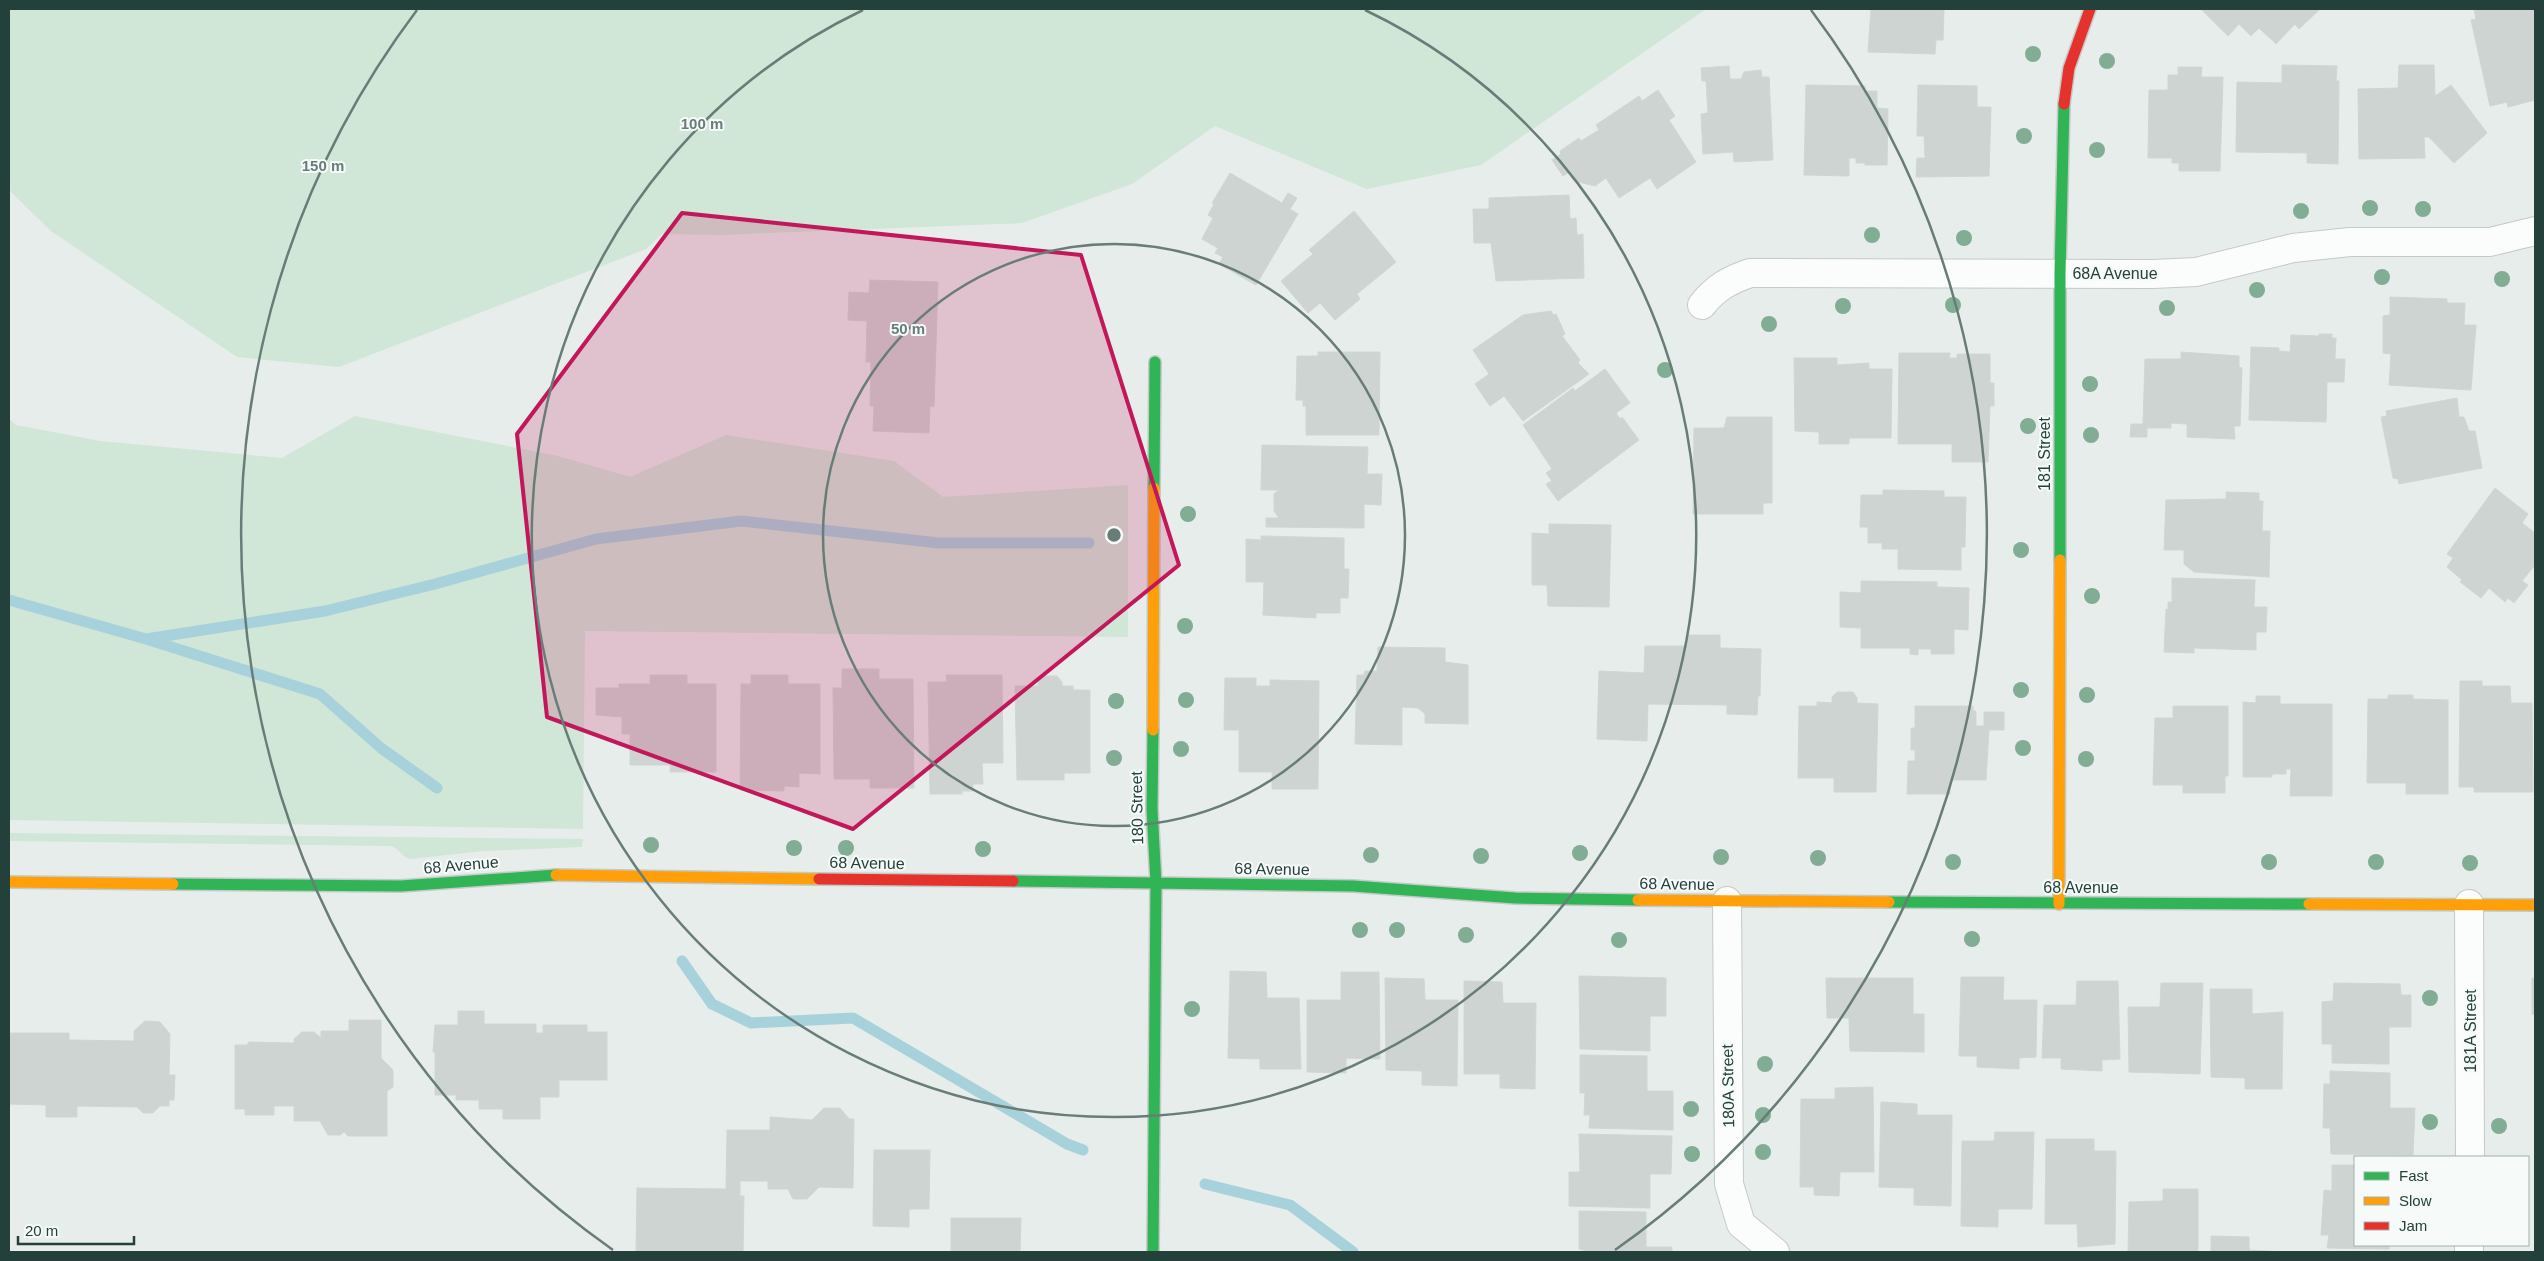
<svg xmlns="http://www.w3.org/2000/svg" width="2544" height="1261" font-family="Helvetica,sans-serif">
<rect width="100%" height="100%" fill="#e7edea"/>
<path fill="#d0e6d7" d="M 9,9 L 1706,9 L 1481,165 L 1367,189 L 1215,126 L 1132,184 L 1022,223 L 720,235 L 662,234 L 646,249 L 339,367 L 237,357 L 51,231 L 9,190 Z
M 355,416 L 558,456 L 630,477 L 726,435 L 894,461 L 943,497 L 1128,485 L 1128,637 L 585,631 L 583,829 L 9,820 L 9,419 L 16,425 L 100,441 L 282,458 Z
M 9,833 L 583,839 L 582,847 L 483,851 L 411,859 C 401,858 400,847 389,846 L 9,841 Z"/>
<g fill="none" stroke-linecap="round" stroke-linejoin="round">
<path stroke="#a8d2db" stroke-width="11" d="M 9,600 L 146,639 L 320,694 L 381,748 L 437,788
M 146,639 L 325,611 L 435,584 L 596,539 L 741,521 L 939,543 L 1089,543
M 682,961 L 712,1004 L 751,1023 L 853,1018 L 1067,1144 L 1083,1150
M 1205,1184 L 1290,1205 L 1353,1252"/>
</g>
<path fill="#ced4d2" stroke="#d0d6d3" d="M 1871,9 L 1944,9 L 1943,40 L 1936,40 L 1935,54 L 1868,52 Z
M 2201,9 L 2320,9 L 2299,29 L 2295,24 L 2276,44 L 2259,28 L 2251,36 L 2239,24 L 2228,36 Z
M 2474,9 L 2535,9 L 2535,100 L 2508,107 L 2507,102 L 2490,106 L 2471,20 L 2476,19 Z
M 2282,65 L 2337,66 L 2336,81 L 2339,81 L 2338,164 L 2307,163 L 2307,153 L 2236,152 L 2237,82 L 2282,83 Z
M 2399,65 L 2434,65 L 2435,96 L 2451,85 L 2487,133 L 2454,163 L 2429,137 L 2424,137 L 2425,158 L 2359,159 L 2358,89 L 2398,88 Z
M 1729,66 L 1730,79 L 1741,79 L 1744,72 L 1761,70 L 1762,77 L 1769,77 L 1773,160 L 1734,162 L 1733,152 L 1703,154 L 1701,114 L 1708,113 L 1706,81 L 1702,81 L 1701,68 Z
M 2178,67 L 2202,67 L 2201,77 L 2223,77 L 2220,171 L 2179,171 L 2179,163 L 2172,163 L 2172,158 L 2148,158 L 2149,90 L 2168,90 L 2168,75 L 2178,75 Z
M 1806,85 L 1865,86 L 1865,91 L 1877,91 L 1877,108 L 1888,109 L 1887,165 L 1865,165 L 1865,163 L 1856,163 L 1856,158 L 1849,158 L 1849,176 L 1804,175 Z
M 1918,85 L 1977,86 L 1977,107 L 1991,107 L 1989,176 L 1916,177 L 1917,158 L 1925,158 L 1924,136 L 1917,136 Z
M 1658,90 L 1675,116 L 1669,120 L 1696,162 L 1657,189 L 1650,178 L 1619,198 L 1606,178 L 1595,186 L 1575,181 L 1569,172 L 1563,176 L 1552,160 L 1561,154 L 1560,151 L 1579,138 L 1581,141 L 1599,130 L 1596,125 L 1639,96 L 1642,101 Z
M 1230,173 L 1282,203 L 1288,193 L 1297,198 L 1290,209 L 1298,214 L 1256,285 L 1219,264 L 1223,257 L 1215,253 L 1218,248 L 1202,239 L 1213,218 L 1208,215 L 1214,204 L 1212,203 Z
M 1569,195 L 1570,219 L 1576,218 L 1577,235 L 1583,234 L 1584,278 L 1496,281 L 1491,243 L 1474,243 L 1473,209 L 1489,209 L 1489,198 Z
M 1354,211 L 1396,262 L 1357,294 L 1360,299 L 1335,320 L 1320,303 L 1308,313 L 1281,281 L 1313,254 L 1309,250 Z
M 870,280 L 938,282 L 934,407 L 930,406 L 929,433 L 873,431 L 874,406 L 870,406 L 871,362 L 866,362 L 867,321 L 848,320 L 849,292 L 869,293 Z
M 2390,297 L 2447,299 L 2447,303 L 2465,303 L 2464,325 L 2476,325 L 2471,390 L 2389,385 L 2391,354 L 2383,353 L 2383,316 L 2390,315 Z
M 1551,311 L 1553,315 L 1556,314 L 1565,334 L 1562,336 L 1580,360 L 1578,363 L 1589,374 L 1523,421 L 1504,396 L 1490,406 L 1475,384 L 1489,374 L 1473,350 L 1523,315 Z
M 2319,334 L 2332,334 L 2332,338 L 2336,338 L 2335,359 L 2345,359 L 2344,382 L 2327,382 L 2326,422 L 2249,420 L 2251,347 L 2279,348 L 2279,351 L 2290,352 L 2291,335 L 2319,336 Z
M 1318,352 L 1380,352 L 1379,435 L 1306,435 L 1306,406 L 1303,406 L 1303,400 L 1296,400 L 1297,356 L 1318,356 Z
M 2181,352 L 2239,356 L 2239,367 L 2242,368 L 2240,426 L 2234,426 L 2235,439 L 2187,437 L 2187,424 L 2171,423 L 2171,428 L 2147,428 L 2147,437 L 2130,437 L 2131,424 L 2143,424 L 2145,359 L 2181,359 Z
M 1899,353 L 1950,353 L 1949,358 L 1957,358 L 1957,354 L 1990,354 L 1990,383 L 1994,383 L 1994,406 L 1990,406 L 1988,462 L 1952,462 L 1952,444 L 1898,444 Z
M 1794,358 L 1837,358 L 1837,365 L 1869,363 L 1869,369 L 1892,369 L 1891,438 L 1849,438 L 1849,444 L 1819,444 L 1819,432 L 1795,431 Z
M 1605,369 L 1630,403 L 1616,413 L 1620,419 L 1622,417 L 1639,440 L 1558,501 L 1546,484 L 1552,481 L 1546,473 L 1552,469 L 1523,425 L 1573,388 L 1575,391 Z
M 2457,398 L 2459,417 L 2464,417 L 2469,431 L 2475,431 L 2482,468 L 2399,484 L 2398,479 L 2393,478 L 2381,417 L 2387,416 L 2386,411 Z
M 1727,417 L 1772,417 L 1772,503 L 1763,503 L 1763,514 L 1693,514 L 1694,428 L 1724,428 Z
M 1262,445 L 1368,447 L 1367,474 L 1382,474 L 1381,505 L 1364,504 L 1364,528 L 1266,527 L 1266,518 L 1279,518 L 1274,511 L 1274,494 L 1279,490 L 1261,490 Z
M 2495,488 L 2528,514 L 2522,523 L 2535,533 L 2535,565 L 2522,581 L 2528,585 L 2514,603 L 2508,598 L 2505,602 L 2489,588 L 2481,598 L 2460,582 L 2462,580 L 2447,567 L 2453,558 L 2447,554 Z
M 1883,490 L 1944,491 L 1944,497 L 1966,497 L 1965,547 L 1961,547 L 1961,570 L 1898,569 L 1898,549 L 1882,549 L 1882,543 L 1868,543 L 1868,527 L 1860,527 L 1861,495 L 1883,495 Z
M 2226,492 L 2259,493 L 2259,501 L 2263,501 L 2262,531 L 2270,531 L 2269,577 L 2194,572 L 2184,564 L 2184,550 L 2164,550 L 2166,500 L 2226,499 Z
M 1549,524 L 1611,525 L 1609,607 L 1548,606 L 1547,585 L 1532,585 L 1532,533 L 1549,534 Z
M 1261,536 L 1344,538 L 1344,569 L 1349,569 L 1348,598 L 1340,598 L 1340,613 L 1316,613 L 1316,618 L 1263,615 L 1264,582 L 1246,582 L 1246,539 L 1261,540 Z
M 2172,578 L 2255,580 L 2254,607 L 2267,607 L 2266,632 L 2256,632 L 2256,650 L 2194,648 L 2194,653 L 2164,652 L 2166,609 L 2168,610 L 2168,602 L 2172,602 Z
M 1861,581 L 1937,582 L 1937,587 L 1969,588 L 1968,630 L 1954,629 L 1954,654 L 1931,654 L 1931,649 L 1918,649 L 1918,655 L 1910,654 L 1910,648 L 1861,648 L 1861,628 L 1840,627 L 1840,592 L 1861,593 Z
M 1687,635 L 1720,635 L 1720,648 L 1761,649 L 1760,696 L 1758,696 L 1757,715 L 1727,714 L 1727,705 L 1648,704 L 1647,741 L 1597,739 L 1599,671 L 1644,673 L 1645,646 L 1687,646 Z
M 1378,647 L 1445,648 L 1445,662 L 1468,665 L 1468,724 L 1425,723 L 1425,714 L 1418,708 L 1402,707 L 1402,745 L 1355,744 L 1357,675 L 1364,675 L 1365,671 L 1377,671 Z
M 842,669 L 879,669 L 879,679 L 913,679 L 914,788 L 870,788 L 870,779 L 834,779 L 833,688 L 842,688 Z
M 650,675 L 687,675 L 687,684 L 716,684 L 716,772 L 670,772 L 670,765 L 630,765 L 630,734 L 622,734 L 622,717 L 596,715 L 596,688 L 619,688 L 619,684 L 650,684 Z
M 751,675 L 788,675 L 788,684 L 820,684 L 820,774 L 799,773 L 799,787 L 784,786 L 784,791 L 740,790 L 741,684 L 751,684 Z
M 946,675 L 1002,675 L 1003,763 L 982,763 L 983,784 L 973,784 L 973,791 L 962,791 L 962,794 L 930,794 L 928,682 L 947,682 Z
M 1043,676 L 1057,676 L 1062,682 L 1062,686 L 1073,686 L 1073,690 L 1090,690 L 1090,773 L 1064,773 L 1064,780 L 1017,780 L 1015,686 L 1038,686 L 1038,681 Z
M 1225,678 L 1256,678 L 1256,686 L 1270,686 L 1270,680 L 1319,681 L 1318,789 L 1272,789 L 1272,772 L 1239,772 L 1239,730 L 1224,730 Z
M 2460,681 L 2482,681 L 2482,686 L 2510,686 L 2511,703 L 2532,703 L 2533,792 L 2474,792 L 2474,787 L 2459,787 Z
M 1837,692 L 1853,692 L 1857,698 L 1857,703 L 1878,704 L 1876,792 L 1834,792 L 1834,778 L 1798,778 L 1799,706 L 1817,706 L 1817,702 L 1832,703 L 1832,697 Z
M 2388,695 L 2413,695 L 2413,699 L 2448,700 L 2448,794 L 2406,794 L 2406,783 L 2367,783 L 2368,699 L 2388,699 Z
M 2256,696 L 2280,696 L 2280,704 L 2332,704 L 2332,796 L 2290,796 L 2291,769 L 2286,769 L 2286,774 L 2272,774 L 2272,777 L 2243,777 L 2243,702 L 2256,703 Z
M 1915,706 L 1973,706 L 1973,711 L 1976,711 L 1976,726 L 1984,726 L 1984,712 L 2004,712 L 2004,730 L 1989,730 L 1986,780 L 1950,780 L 1950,794 L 1907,794 L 1908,761 L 1915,761 L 1915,750 L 1911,750 L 1911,728 L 1915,728 Z
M 2173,706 L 2228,706 L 2228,776 L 2225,776 L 2225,793 L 2183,793 L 2183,785 L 2153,785 L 2155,718 L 2173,718 Z
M 1230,971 L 1266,972 L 1267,998 L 1299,998 L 1301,1069 L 1260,1069 L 1260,1059 L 1228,1058 Z
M 1341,972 L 1379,972 L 1380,1059 L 1346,1058 L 1346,1073 L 1307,1072 L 1307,1000 L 1341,1000 Z
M 1579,976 L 1666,978 L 1666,1016 L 1650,1016 L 1650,1051 L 1580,1049 Z
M 1961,977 L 2004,977 L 2003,1000 L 2037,1000 L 2036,1057 L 2019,1058 L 2019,1069 L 1977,1067 L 1977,1056 L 1959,1056 Z
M 1385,978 L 1424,979 L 1425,1000 L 1458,1000 L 1457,1086 L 1422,1085 L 1422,1071 L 1386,1070 Z
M 1826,978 L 1913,978 L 1913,1014 L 1924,1014 L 1924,1052 L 1850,1051 L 1849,1018 L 1827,1018 Z
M 2532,978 L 2535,978 L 2535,1015 L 2532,1014 Z
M 1464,981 L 1502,982 L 1503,1003 L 1536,1003 L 1535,1089 L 1500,1088 L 1500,1074 L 1464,1074 Z
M 2077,981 L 2118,981 L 2120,1059 L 2102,1060 L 2102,1071 L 2061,1069 L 2061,1058 L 2042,1058 L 2044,1005 L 2076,1005 Z
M 2161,983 L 2203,983 L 2200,1074 L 2129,1072 L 2128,1007 L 2160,1007 Z
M 2334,983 L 2400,984 L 2401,995 L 2411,995 L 2411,1027 L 2389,1027 L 2389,1064 L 2332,1063 L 2332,1044 L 2322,1044 L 2322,1002 L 2333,1001 Z
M 2210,989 L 2252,989 L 2252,1014 L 2283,1012 L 2282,1089 L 2245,1089 L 2245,1078 L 2211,1077 Z
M 458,1011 L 484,1011 L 484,1024 L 536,1024 L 536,1033 L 543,1033 L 543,1025 L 587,1025 L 587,1032 L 607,1032 L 607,1080 L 559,1080 L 559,1097 L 540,1097 L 540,1119 L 503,1119 L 503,1109 L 479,1109 L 479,1100 L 456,1100 L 456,1095 L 435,1095 L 435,1052 L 433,1052 L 435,1025 L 458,1025 Z
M 349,1020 L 381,1020 L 381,1058 L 393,1070 L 393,1087 L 387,1091 L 387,1136 L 348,1136 L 344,1132 L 340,1135 L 328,1135 L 320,1121 L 294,1121 L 294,1106 L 274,1106 L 274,1115 L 245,1115 L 245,1109 L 235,1109 L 235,1045 L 247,1045 L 249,1042 L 294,1043 L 294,1039 L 302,1032 L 314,1032 L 321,1038 L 321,1031 L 349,1031 Z
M 145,1021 L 160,1022 L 170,1034 L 169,1075 L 175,1075 L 174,1100 L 169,1100 L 169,1106 L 160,1106 L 153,1113 L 143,1113 L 137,1107 L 77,1106 L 77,1117 L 46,1117 L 46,1105 L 9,1104 L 9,1033 L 69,1033 L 69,1040 L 134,1041 L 134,1031 Z
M 1580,1055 L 1647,1056 L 1647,1091 L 1673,1091 L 1673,1130 L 1589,1128 L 1590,1115 L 1584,1115 L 1585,1093 L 1580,1093 Z
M 2330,1071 L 2390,1073 L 2390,1108 L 2415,1108 L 2413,1155 L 2331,1154 L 2330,1128 L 2323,1128 L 2324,1084 L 2330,1084 Z
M 1873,1087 L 1874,1172 L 1840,1172 L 1839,1196 L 1814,1195 L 1814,1187 L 1800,1187 L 1801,1099 L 1835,1099 L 1835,1088 Z
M 1881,1102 L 1917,1104 L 1917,1115 L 1952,1115 L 1951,1206 L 1914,1205 L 1914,1188 L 1879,1187 Z
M 824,1108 L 840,1108 L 849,1119 L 854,1119 L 853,1188 L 819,1187 L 807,1199 L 793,1199 L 788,1189 L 768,1189 L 768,1181 L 740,1181 L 740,1196 L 744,1196 L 743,1252 L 636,1252 L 637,1188 L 726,1189 L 727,1130 L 770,1130 L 770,1117 L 812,1120 Z
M 1995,1132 L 2034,1132 L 2032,1209 L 1998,1209 L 1998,1227 L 1961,1226 L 1962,1141 L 1994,1141 Z
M 1579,1134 L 1672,1136 L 1671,1174 L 1650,1174 L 1650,1208 L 1569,1206 L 1569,1172 L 1580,1172 Z
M 2046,1139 L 2094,1139 L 2094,1151 L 2116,1151 L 2115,1244 L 2078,1247 L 2077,1224 L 2045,1224 Z
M 874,1150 L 930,1150 L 929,1209 L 909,1209 L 909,1227 L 873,1226 Z
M 2332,1165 L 2355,1165 L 2355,1245 L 2389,1245 L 2389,1249 L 2327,1248 L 2329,1235 L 2321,1235 L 2324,1190 L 2332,1191 Z
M 2163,1189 L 2198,1189 L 2198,1252 L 2128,1252 L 2129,1202 L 2163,1201 Z
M 1579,1211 L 1646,1212 L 1646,1247 L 1672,1247 L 1672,1252 L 1584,1252 L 1584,1250 L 1579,1249 Z
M 951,1218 L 1021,1218 L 1020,1252 L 951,1252 Z
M 2211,1236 L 2249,1237 L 2249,1250 L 2282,1252 L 2211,1252 Z"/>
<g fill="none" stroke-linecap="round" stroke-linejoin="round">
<defs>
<path id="street" d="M 1702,305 C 1716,287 1730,280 1750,273 L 2153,274 L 2196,272 L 2293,248 L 2350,242 L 2490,242 L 2535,231
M 1727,901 L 1729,1184 L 1741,1224 L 1775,1252
M 2469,904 L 2470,1157
M 2469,1252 L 2469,1245"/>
<path id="fast" d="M 1154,488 L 1155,362
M 2060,560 L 2060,273 L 2064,104
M 1153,730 L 1152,809 L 1156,883 L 1153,1252
M 1013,881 L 1353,886 L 1515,898 L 1638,900
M 173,884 L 401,886 L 556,875
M 1889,902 L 2309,904"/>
<path id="slow" d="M 1153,730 L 1154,488
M 556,875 L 819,879
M 9,882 L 173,884
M 1638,900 L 1889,902
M 2059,904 L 2060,560
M 2309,904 L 2535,905"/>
<path id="jam" d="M 2064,104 L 2069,68 L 2090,9
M 819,879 L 1013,881"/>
</defs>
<use href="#street" stroke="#c4cac7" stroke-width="30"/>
<use href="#fast" stroke="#c3cac7" stroke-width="14"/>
<use href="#slow" stroke="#c3cac7" stroke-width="14"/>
<use href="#jam" stroke="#c3cac7" stroke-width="14"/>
<use href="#street" stroke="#fbfcfc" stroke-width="28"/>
<use href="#fast" stroke="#30b455" stroke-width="11"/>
<use href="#slow" stroke="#ff9f0a" stroke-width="11"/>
<use href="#jam" stroke="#e5322d" stroke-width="11"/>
</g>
<g fill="#80ad94">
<circle cx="2033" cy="54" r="8"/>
<circle cx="2107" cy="61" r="8"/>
<circle cx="2024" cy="136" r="8"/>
<circle cx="2097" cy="150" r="8"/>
<circle cx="2370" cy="208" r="8"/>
<circle cx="2423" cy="209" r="8"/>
<circle cx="2301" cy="211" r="8"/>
<circle cx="1872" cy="235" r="8"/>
<circle cx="1964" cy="238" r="8"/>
<circle cx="2382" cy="277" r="8"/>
<circle cx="2502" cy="279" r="8"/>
<circle cx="2257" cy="290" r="8"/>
<circle cx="1953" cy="305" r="8"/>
<circle cx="1843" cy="306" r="8"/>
<circle cx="2167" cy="308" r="8"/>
<circle cx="1769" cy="324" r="8"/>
<circle cx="1665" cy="370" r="8"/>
<circle cx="2090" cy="384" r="8"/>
<circle cx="2028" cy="426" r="8"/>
<circle cx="2091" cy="435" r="8"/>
<circle cx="1188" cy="514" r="8"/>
<circle cx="2021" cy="550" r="8"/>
<circle cx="2092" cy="596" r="8"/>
<circle cx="1185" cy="626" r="8"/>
<circle cx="2021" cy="690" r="8"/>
<circle cx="2087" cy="695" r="8"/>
<circle cx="1186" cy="700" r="8"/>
<circle cx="1116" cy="701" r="8"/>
<circle cx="2023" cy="748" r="8"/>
<circle cx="1181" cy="749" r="8"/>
<circle cx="1114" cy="758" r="8"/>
<circle cx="2086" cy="759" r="8"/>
<circle cx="651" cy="845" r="8"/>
<circle cx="794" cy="848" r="8"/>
<circle cx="846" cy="848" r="8"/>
<circle cx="983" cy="849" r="8"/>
<circle cx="1580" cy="853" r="8"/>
<circle cx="1371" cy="855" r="8"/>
<circle cx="1481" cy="856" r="8"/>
<circle cx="1721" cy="857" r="8"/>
<circle cx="1818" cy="858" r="8"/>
<circle cx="1953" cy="862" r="8"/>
<circle cx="2269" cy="862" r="8"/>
<circle cx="2376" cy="862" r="8"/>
<circle cx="2470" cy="863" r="8"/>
<circle cx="1360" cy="930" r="8"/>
<circle cx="1397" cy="930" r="8"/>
<circle cx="1466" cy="935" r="8"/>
<circle cx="1972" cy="939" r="8"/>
<circle cx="1619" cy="940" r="8"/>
<circle cx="2430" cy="998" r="8"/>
<circle cx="1192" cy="1009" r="8"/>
<circle cx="1765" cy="1064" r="8"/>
<circle cx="1691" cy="1109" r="8"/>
<circle cx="1763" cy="1115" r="8"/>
<circle cx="2430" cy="1122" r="8"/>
<circle cx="2499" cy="1126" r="8"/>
<circle cx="1763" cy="1152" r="8"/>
<circle cx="1692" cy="1154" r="8"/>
</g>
<path fill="#c2185b" fill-opacity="0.2" stroke="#c2185b" stroke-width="4" stroke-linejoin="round" d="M 682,213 L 1081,255 L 1179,565 L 853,829 L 547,717 L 517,434 Z"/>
<g fill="none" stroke="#687d78" stroke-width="2.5">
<circle cx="1114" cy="535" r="291"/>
<path d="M1365 10A582 582 0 1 1 863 10"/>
<path d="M613 1250A873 873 0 0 1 417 10M1811 10A873 873 0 0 1 1615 1250"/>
</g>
<g text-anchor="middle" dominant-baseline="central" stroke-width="4" stroke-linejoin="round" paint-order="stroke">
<g font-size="16" fill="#23413a" stroke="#f6fbf9">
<text x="2115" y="273">68A Avenue</text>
<text transform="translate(2044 454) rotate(-90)">181 Street</text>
<text transform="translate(1137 808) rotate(-91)">180 Street</text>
<text transform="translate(867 863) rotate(1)">68 Avenue</text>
<text transform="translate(461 865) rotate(-5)">68 Avenue</text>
<text transform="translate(1272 869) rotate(1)">68 Avenue</text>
<text transform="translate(1677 884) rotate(1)">68 Avenue</text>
<text x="2081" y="887">68 Avenue</text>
<text transform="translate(2470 1031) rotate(-90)">181A Street</text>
<text transform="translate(1728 1086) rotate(-91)">180A Street</text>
</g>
</g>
<circle cx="1114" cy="535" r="8" fill="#687d78" stroke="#f6fbf9" stroke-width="2.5"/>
<g font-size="15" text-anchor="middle" font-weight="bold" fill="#687d78" stroke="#f6fbf9" stroke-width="4" stroke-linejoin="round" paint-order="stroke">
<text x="702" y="129">100 m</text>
<text x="323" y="171">150 m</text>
<text x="908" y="334">50 m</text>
</g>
<rect width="2544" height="1261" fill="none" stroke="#23413a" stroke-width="20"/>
<rect x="2354" y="1156" width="175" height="90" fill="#f6fbf9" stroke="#a2b1ad"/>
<rect x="2364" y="1172" width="25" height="8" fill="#30b455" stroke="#a2b1ad"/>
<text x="2399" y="1181" font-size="15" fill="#23413a">Fast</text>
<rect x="2364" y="1197" width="25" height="8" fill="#ff9f0a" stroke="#a2b1ad"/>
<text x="2399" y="1206" font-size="15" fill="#23413a">Slow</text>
<rect x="2364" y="1222" width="25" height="8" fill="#e5322d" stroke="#a2b1ad"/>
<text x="2399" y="1231" font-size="15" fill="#23413a">Jam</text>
<path d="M18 1236v8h116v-8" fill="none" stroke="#23413a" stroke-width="2.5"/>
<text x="25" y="1236" font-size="15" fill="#23413a" stroke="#f6fbf9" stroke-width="4" paint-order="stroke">20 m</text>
</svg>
